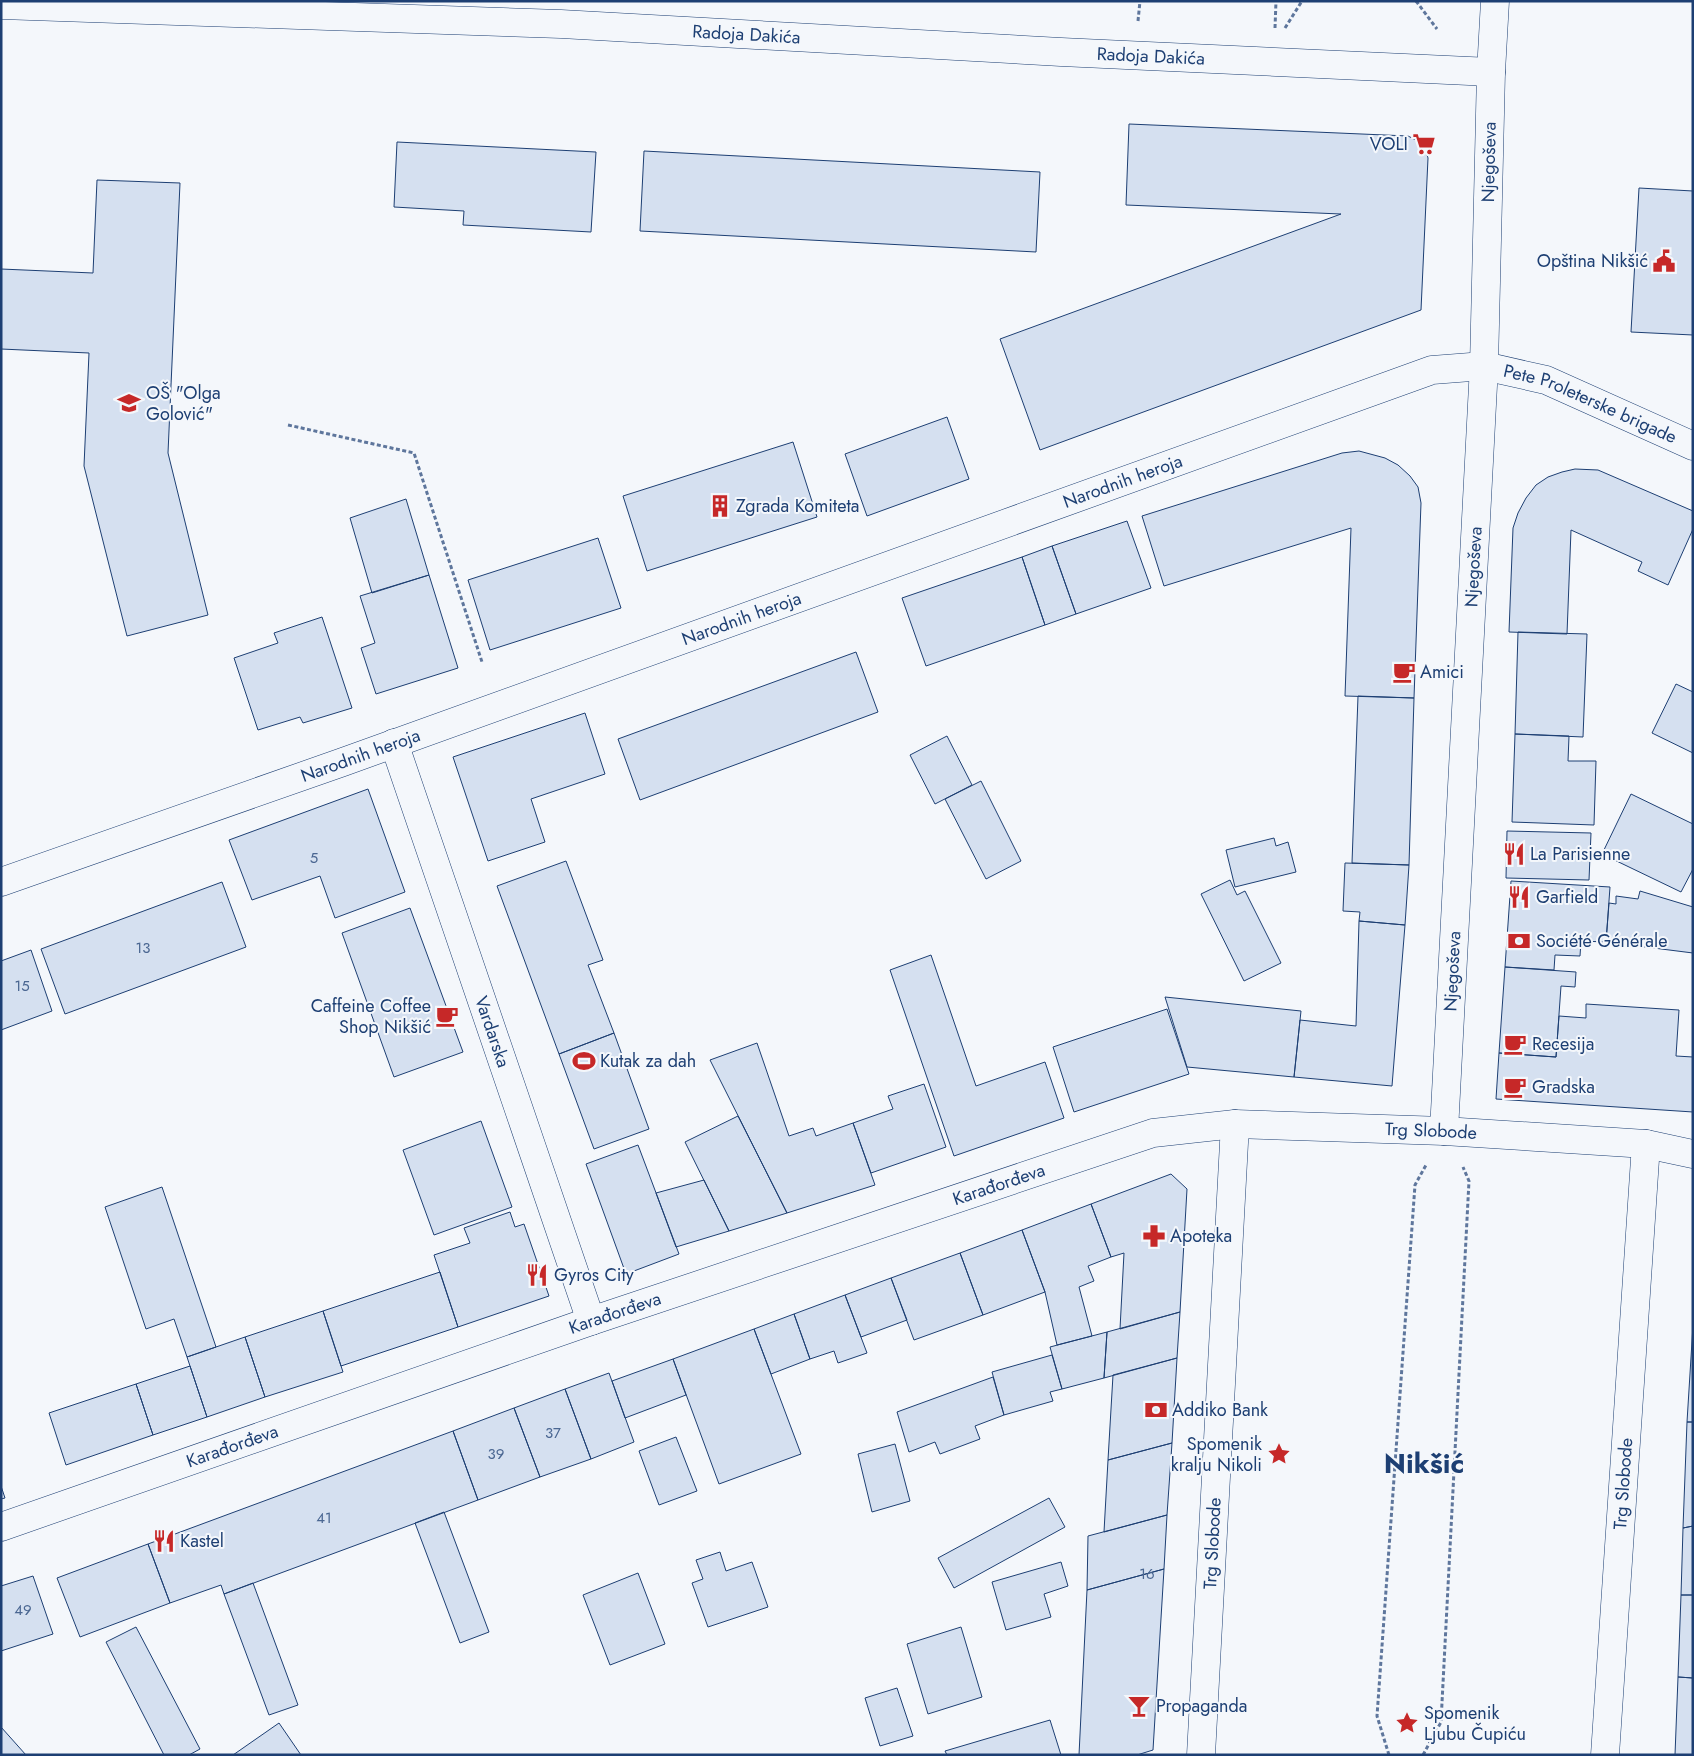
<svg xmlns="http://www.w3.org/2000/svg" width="1694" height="1756" font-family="Jost,sans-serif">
<rect width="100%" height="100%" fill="#f4f7fb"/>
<path fill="#d5e0f0" stroke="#1d3f73" d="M 1129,124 L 1408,136 L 1424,144 L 1428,158 L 1421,310 L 1040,450 L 1000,339 L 1341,214 L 1126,205 Z
M 397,142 L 596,152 L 591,232 L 463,225 L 464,211 L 394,207 Z
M 644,151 L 1040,172 L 1036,252 L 640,231 Z
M 97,180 L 180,183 L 168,453 L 208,615 L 127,636 L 84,466 L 89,353 L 1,349 L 1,269 L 93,273 Z
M 1639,188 L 1693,191 L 1693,335 L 1631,332 Z
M 947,417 L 969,479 L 867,516 L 845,454 Z
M 793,442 L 817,517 L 647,571 L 623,496 Z
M 1359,451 L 1385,458 L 1398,465 L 1410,476 L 1418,487 L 1421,503 L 1414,698 L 1345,696 L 1351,528 L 1164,586 L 1142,516 L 1342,453 Z
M 1575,469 L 1598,470 L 1693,511 L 1693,529 L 1668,585 L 1638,571 L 1642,562 L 1571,530 L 1567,634 L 1509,632 L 1513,528 L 1518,513 L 1526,498 L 1536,485 L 1548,477 L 1562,472 Z
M 406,499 L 429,575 L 372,593 L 350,518 Z
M 1127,521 L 1151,588 L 1076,614 L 1052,546 Z
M 598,538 L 621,608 L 490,650 L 468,580 Z
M 1052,546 L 1076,614 L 1045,625 L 1022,557 Z
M 1022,557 L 1045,625 L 926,666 L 902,598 Z
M 429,575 L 458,668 L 376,694 L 361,648 L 375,643 L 360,596 Z
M 322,617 L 352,708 L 303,723 L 300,717 L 258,730 L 234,658 L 278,643 L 274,633 Z
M 1518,632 L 1587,634 L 1583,737 L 1515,734 Z
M 856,652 L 878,712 L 640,800 L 618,739 Z
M 1676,684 L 1693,692 L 1693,753 L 1652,733 Z
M 1358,696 L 1414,698 L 1409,865 L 1352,863 Z
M 585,713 L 605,774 L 531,799 L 545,842 L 488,861 L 453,757 Z
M 1515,734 L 1569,736 L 1568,761 L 1596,761 L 1594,825 L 1512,822 Z
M 947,736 L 972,785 L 935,804 L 910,755 Z
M 981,781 L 1021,861 L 986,879 L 945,799 Z
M 368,789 L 405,892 L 335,918 L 320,876 L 252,900 L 229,840 Z
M 1631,794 L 1693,824 L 1693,869 L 1681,892 L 1602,854 Z
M 1507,831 L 1591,833 L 1589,880 L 1506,878 Z
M 1274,838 L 1276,846 L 1288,842 L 1296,872 L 1235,887 L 1226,850 Z
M 566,861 L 603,960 L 588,965 L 614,1033 L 559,1054 L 497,886 Z
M 1345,863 L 1409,865 L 1405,925 L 1359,921 L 1360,912 L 1343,911 Z
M 1230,880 L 1237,895 L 1245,891 L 1281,963 L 1244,981 L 1201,894 Z
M 1511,881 L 1610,887 L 1606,942 L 1581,941 L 1580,956 L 1555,955 L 1554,970 L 1505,967 Z
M 222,882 L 246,947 L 65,1014 L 41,949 Z
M 1640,891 L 1693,907 L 1693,953 L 1606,942 L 1609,903 L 1616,904 L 1616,896 L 1638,899 Z
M 410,908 L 463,1052 L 394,1077 L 342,933 Z
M 1359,921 L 1405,925 L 1392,1086 L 1294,1077 L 1300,1020 L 1356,1026 Z
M 31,950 L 52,1011 L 1,1030 L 1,961 Z
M 931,955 L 976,1086 L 1045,1062 L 1064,1118 L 954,1156 L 890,970 Z
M 1505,967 L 1576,972 L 1575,987 L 1561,986 L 1556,1057 L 1499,1053 Z
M 1165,997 L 1301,1011 L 1294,1077 L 1187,1067 Z
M 1586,1004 L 1679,1010 L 1676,1056 L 1693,1057 L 1693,1112 L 1496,1099 L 1499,1053 L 1556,1057 L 1559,1016 L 1586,1018 Z
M 1167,1009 L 1189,1074 L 1074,1112 L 1053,1047 Z
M 614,1033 L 649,1129 L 594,1149 L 559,1054 Z
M 757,1043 L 789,1136 L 813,1128 L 816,1136 L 853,1123 L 875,1185 L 787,1213 L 710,1060 Z
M 924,1084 L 946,1147 L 871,1173 L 853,1123 L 893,1109 L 888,1096 Z
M 738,1116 L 787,1213 L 729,1231 L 685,1142 Z
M 481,1121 L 512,1207 L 434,1235 L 403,1150 Z
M 638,1145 L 679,1254 L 626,1274 L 586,1164 Z
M 1171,1174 L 1187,1189 L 1180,1312 L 1120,1329 L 1124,1253 L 1111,1257 L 1091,1204 Z
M 704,1180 L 729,1231 L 676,1247 L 656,1193 Z
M 162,1187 L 216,1347 L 187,1357 L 174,1319 L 146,1329 L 105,1207 Z
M 1091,1204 L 1111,1257 L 1088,1266 L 1094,1281 L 1079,1287 L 1092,1336 L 1057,1345 L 1045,1292 L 1022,1230 Z
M 510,1212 L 515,1227 L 524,1224 L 549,1296 L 458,1327 L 434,1255 L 470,1243 L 464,1228 Z
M 1022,1230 L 1045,1292 L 983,1315 L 960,1253 Z
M 960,1253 L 983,1315 L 914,1340 L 891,1278 Z
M 440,1272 L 458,1327 L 341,1366 L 323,1311 Z
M 891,1278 L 907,1320 L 861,1337 L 845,1295 Z
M 845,1295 L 867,1353 L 838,1363 L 834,1351 L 810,1359 L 794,1314 Z
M 323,1311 L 343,1372 L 265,1397 L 245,1337 Z
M 1180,1312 L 1177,1358 L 1104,1378 L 1107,1332 Z
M 794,1314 L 810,1359 L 771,1374 L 754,1329 Z
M 1693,1325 L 1693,1422 L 1687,1422 Z
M 754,1329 L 801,1454 L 719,1484 L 673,1359 Z
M 1107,1332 L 1104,1378 L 1062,1389 L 1050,1347 Z
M 245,1337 L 265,1397 L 207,1417 L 187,1357 Z
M 1052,1355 L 1062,1389 L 1050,1392 L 1053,1401 L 1004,1415 L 992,1372 Z
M 1177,1358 L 1172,1443 L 1108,1460 L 1113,1375 Z
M 673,1359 L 686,1395 L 625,1418 L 612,1381 Z
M 190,1366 L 207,1417 L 153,1435 L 136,1384 Z
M 609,1373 L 634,1442 L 591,1459 L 565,1389 Z
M 993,1377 L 1004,1415 L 975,1426 L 980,1439 L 940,1454 L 935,1442 L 909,1452 L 897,1412 Z
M 136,1384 L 153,1435 L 66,1465 L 49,1413 Z
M 565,1389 L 591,1459 L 540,1477 L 514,1408 Z
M 514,1408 L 540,1477 L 478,1500 L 453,1431 Z
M 1687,1422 L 1693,1422 L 1693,1526 L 1683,1528 Z
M 453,1431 L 478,1500 L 224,1594 L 221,1585 L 170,1603 L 148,1544 Z
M 676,1437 L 697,1491 L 659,1505 L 639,1451 Z
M 1172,1443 L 1167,1515 L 1104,1532 L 1108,1460 Z
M 895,1444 L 910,1501 L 872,1512 L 858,1454 Z
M 1,1486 L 5,1498 L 1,1499 Z
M 1049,1498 L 1065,1527 L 954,1588 L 938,1558 Z
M 444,1512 L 489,1632 L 460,1643 L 415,1523 Z
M 1167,1515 L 1164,1569 L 1087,1590 L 1088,1536 Z
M 1693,1526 L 1693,1595 L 1681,1595 L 1683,1528 Z
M 148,1544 L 170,1603 L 80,1637 L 57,1578 Z
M 720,1552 L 726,1571 L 752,1562 L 768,1607 L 708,1627 L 692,1583 L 703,1579 L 696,1560 Z
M 1061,1562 L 1068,1586 L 1044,1594 L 1051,1617 L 1006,1630 L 992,1582 Z
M 1164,1569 L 1153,1750 L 1137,1755 L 1079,1755 L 1087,1590 Z
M 638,1573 L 665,1644 L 610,1665 L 583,1595 Z
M 33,1576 L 53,1634 L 1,1651 L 1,1586 Z
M 253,1583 L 298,1705 L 269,1715 L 224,1594 Z
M 1681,1595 L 1693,1595 L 1693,1678 L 1678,1677 Z
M 136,1627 L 200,1749 L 189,1755 L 164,1755 L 106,1642 Z
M 961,1627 L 982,1697 L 928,1714 L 907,1644 Z
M 1678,1677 L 1693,1678 L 1693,1755 L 1675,1755 Z
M 897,1688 L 913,1736 L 880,1746 L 865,1698 Z
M 1050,1720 L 1061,1755 L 947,1755 L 945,1751 Z
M 279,1723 L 301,1755 L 233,1755 Z
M 1,1727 L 26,1755 L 1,1755 Z"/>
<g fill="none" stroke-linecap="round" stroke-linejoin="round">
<defs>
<g id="minor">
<path id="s1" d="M 1,5 L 561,24 L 1061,52 L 1491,72"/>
<path id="s2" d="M 394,743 L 591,1321"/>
<path id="s3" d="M 1,882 L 343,762 L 1432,370 L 1484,366 L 1546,380 L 1693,446"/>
<path id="s4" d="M 1444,1131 L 1484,366 L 1491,72 L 1495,1"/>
<path id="s5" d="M 1,1527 L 591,1321 L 1153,1133 L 1235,1124 L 1444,1131 L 1646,1144 L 1693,1154"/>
<path id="s6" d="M 1201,1755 L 1235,1124"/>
<path id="s7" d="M 1605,1755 L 1646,1144"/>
</g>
</defs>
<use href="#minor" stroke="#1d3f73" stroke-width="29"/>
<path stroke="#5e769c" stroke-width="3" stroke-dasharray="4 2.5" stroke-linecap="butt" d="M 1416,1 L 1437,29
M 1138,21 L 1140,1
M 1275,28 L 1276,1
M 1285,28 L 1302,1
M 288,425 L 414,453 L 482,662
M 1389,1755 L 1377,1716 L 1415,1185 L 1426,1165
M 1423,1755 L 1441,1722 L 1469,1181 L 1463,1167"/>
<use href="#minor" stroke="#f4f7fb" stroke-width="28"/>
</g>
<defs>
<symbol id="supermarket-bare" viewBox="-9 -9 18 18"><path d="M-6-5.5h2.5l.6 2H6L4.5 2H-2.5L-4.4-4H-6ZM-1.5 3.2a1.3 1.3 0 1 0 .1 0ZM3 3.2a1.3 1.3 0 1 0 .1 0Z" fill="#c62828" stroke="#f4f7fb" stroke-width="2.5" paint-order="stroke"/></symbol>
<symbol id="civic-bare" viewBox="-9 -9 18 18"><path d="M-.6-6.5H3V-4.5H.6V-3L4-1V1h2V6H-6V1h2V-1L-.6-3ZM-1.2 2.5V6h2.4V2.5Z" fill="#c62828" stroke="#f4f7fb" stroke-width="2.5" paint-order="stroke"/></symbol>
<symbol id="school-bare" viewBox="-9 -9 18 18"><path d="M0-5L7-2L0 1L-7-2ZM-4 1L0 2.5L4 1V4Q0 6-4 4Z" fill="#c62828" stroke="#f4f7fb" stroke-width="2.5" paint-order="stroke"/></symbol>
<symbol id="building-bare" viewBox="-9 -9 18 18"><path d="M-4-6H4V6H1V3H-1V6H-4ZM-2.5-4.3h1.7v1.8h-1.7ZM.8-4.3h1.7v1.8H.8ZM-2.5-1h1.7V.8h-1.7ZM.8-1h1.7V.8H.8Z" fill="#c62828" stroke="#f4f7fb" stroke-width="2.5" paint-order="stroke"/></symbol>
<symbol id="cafe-bare" viewBox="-9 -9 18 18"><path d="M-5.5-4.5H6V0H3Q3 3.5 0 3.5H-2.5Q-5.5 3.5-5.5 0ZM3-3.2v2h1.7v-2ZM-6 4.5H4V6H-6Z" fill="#c62828" stroke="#f4f7fb" stroke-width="2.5" paint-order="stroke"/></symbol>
<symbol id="restaurant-bare" viewBox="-9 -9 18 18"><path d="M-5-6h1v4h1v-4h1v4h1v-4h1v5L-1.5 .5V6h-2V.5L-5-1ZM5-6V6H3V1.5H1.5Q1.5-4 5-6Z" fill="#c62828" stroke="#f4f7fb" stroke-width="2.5" paint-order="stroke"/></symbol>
<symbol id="bank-bare" viewBox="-9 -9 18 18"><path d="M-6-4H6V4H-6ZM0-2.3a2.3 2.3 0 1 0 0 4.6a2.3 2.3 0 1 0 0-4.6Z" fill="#c62828" stroke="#f4f7fb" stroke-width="2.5" paint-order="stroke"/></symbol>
<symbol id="stadium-bare" viewBox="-9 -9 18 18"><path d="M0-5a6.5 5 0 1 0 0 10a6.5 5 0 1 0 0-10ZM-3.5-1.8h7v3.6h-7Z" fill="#c62828" stroke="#f4f7fb" stroke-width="2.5" paint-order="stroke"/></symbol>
<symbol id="pharmacy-bare" viewBox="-9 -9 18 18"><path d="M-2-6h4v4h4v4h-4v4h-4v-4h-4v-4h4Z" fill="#c62828" stroke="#f4f7fb" stroke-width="2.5" paint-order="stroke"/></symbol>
<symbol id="sight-bare" viewBox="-9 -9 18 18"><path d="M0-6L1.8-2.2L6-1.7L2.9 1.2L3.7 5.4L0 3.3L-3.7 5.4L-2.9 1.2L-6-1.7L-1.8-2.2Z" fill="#c62828" stroke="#f4f7fb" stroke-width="2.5" paint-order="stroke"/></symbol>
<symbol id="bar-bare" viewBox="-9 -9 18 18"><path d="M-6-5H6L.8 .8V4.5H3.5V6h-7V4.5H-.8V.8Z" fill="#c62828" stroke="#f4f7fb" stroke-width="2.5" paint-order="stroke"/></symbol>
</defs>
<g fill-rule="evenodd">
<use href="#supermarket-bare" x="1408" y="128" width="32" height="32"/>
<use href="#civic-bare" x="1648" y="245" width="32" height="32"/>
<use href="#school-bare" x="113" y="387" width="32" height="32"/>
<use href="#building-bare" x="704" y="490" width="32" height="32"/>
<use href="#cafe-bare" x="1388" y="656" width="32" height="32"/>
<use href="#restaurant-bare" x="1498" y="838" width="32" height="32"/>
<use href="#restaurant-bare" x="1503" y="881" width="32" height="32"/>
<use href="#bank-bare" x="1503" y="925" width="32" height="32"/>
<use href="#cafe-bare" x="431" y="1000" width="32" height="32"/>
<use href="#cafe-bare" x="1499" y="1028" width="32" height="32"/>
<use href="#stadium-bare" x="568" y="1045" width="32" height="32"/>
<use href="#cafe-bare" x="1499" y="1071" width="32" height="32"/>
<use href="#pharmacy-bare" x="1138" y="1220" width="32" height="32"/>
<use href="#restaurant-bare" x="521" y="1259" width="32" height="32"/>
<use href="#bank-bare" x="1140" y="1394" width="32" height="32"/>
<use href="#sight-bare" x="1263" y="1438" width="32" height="32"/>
<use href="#restaurant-bare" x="148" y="1525" width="32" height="32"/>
<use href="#bar-bare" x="1123" y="1690" width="32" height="32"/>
<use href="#sight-bare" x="1391" y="1707" width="32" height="32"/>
</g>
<g text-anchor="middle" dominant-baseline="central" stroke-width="4" stroke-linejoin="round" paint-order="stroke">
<g font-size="15" fill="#4b6792">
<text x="314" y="858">5</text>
<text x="143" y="948">13</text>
<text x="22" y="986">15</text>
<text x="553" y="1433">37</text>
<text x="496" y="1454">39</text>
<text x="324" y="1518">41</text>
<text x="1147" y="1574">16</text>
<text x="23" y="1610">49</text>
</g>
<g font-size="18" fill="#1d3f73" stroke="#f4f7fb">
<text stroke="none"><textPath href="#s1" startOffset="746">Radoja Dakića</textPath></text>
<text stroke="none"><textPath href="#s1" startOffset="1151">Radoja Dakića</textPath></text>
<text stroke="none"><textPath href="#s4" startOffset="970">Njegoševa</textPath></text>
<text stroke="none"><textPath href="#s3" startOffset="1685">Pete Proleterske brigade</textPath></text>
<text stroke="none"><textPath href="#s3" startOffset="1191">Narodnih heroja</textPath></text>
<text stroke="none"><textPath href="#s4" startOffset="565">Njegoševa</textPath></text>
<text stroke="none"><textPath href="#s3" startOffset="786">Narodnih heroja</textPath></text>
<text stroke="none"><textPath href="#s3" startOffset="381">Narodnih heroja</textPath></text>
<text stroke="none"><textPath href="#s4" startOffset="160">Njegoševa</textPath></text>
<text stroke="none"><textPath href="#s2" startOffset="305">Vardarska</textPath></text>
<text stroke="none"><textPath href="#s5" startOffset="1496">Trg Slobode</textPath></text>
<text stroke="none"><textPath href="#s5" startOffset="1055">Karađorđeva</textPath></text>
<text stroke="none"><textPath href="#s5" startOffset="650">Karađorđeva</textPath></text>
<text stroke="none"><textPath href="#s5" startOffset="245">Karađorđeva</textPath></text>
<text stroke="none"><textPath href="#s7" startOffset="272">Trg Slobode</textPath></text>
<text stroke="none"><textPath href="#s6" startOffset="212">Trg Slobode</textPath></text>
</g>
<g font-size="18" fill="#1d3f73" stroke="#f4f7fb" text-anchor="start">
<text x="1408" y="144" text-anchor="end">VOLI</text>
<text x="1648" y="261" text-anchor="end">Opština Nikšić</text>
<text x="146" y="393">OŠ "Olga<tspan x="146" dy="21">Golović"</tspan></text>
<text x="736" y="506">Zgrada Komiteta</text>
<text x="1420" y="672">Amici</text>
<text x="1530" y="854">La Parisienne</text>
<text x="1536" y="897">Garfield</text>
<text x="1536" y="941">Société Générale</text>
<text x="431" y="1006" text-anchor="end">Caffeine Coffee<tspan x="431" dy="21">Shop Nikšić</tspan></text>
<text x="1532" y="1044">Recesija</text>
<text x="600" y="1061">Kutak za dah</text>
<text x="1532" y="1087">Gradska</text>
<text x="1170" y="1236">Apoteka</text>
<text x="554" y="1275">Gyros City</text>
<text x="1172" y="1410">Addiko Bank</text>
<text x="1262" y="1444" text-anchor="end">Spomenik<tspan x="1262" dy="21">kralju Nikoli</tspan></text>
<text x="180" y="1541">Kastel</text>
<text x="1156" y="1706">Propaganda</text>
<text x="1424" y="1713">Spomenik<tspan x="1424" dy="21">Ljubu Čupiću</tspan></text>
</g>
<g font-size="28" font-weight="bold" fill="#1d3f73" stroke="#f4f7fb">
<text x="1424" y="1463">Nikšić</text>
</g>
</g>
<rect width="1694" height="1756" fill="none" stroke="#1d3f73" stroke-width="5"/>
</svg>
